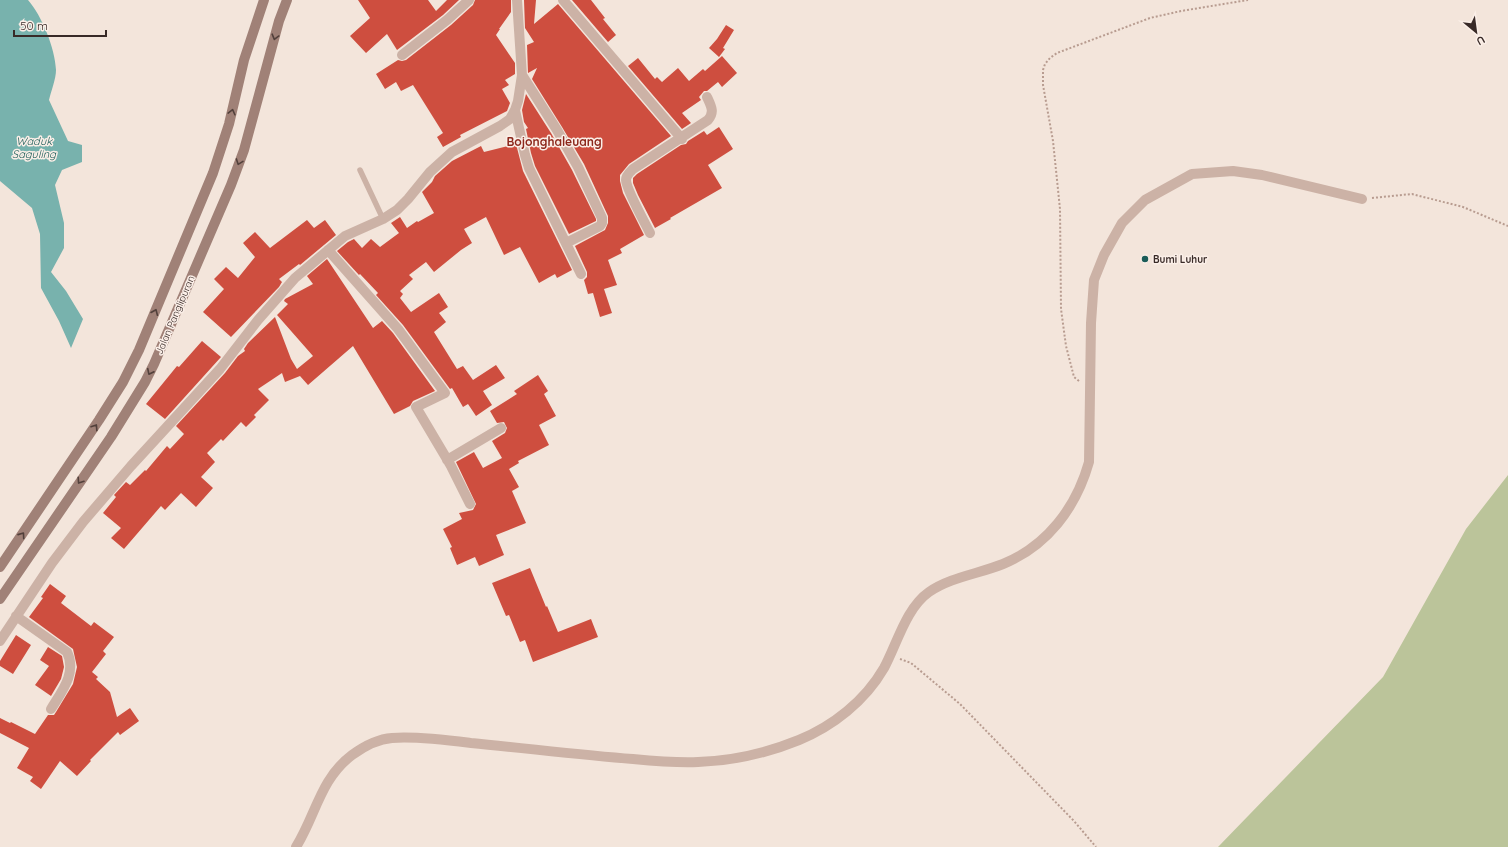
<svg xmlns="http://www.w3.org/2000/svg" width="1508" height="847" font-family="Quicksand,sans-serif">
<rect width="100%" height="100%" fill="#f3e5db"/>
<path fill="#bbc49a" d="M 1508,475 L 1508,847 L 1218,847 L 1383,677 L 1466,529 Z"/>
<path fill="#78b2ad" d="M 0,0 L 28,0 C 42,16 55,48 56,70 C 56,79 51,91 49,100 L 68,141 L 82,145 L 82,162 L 62,170 L 55,185 L 64,223 L 64,248 L 51,272 L 66,291 L 83,319 L 71,348 L 59,321 L 41,288 L 40,234 L 32,208 L 0,181 Z"/>
<path fill="#ce4e3f" d="M 358,0 L 428,0 L 436,11 L 447,0 L 459,0 L 443,15 L 397,50 L 387,34 L 366,53 L 350,36 L 370,18 Z
M 475,0 L 511,0 L 511,12 L 499,29 L 500,29 L 496,35 L 515,63 L 515,74 L 505,80 L 509,85 L 502,89 L 510,103 L 507,111 L 460,135 L 461,137 L 443,147 L 437,137 L 443,133 L 413,85 L 401,91 L 396,82 L 385,89 L 376,74 L 398,60 L 402,61 L 406,60 L 451,25 L 473,5 Z
M 524,0 L 536,0 L 534,24 L 558,4 L 671,136 L 629,164 L 620,175 L 620,181 L 623,193 L 644,235 L 620,249 L 622,253 L 608,260 L 617,285 L 604,289 L 612,313 L 600,317 L 593,293 L 588,294 L 584,280 L 587,277 L 587,272 L 575,246 L 605,230 L 608,223 L 608,216 L 584,164 L 562,127 L 532,79 L 537,68 L 528,73 L 527,45 L 534,42 L 525,28 Z
M 572,0 L 591,0 L 605,18 L 603,19 L 616,35 L 608,42 Z
M 726,25 L 734,30 L 723,48 L 725,49 L 719,57 L 709,48 L 717,39 Z
M 722,56 L 737,73 L 722,87 L 718,82 L 707,91 L 704,91 L 699,97 L 701,100 L 682,113 L 691,123 L 682,129 L 628,66 L 638,58 L 655,79 L 657,77 L 662,82 L 678,68 L 689,81 L 703,69 L 705,71 Z
M 526,94 L 551,133 L 572,170 L 596,219 L 596,221 L 569,234 L 535,166 L 531,153 L 526,129 L 528,128 L 524,122 L 522,110 Z
M 719,127 L 733,149 L 708,165 L 722,188 L 670,218 L 671,219 L 655,228 L 638,195 L 633,183 L 633,178 L 637,174 L 681,145 L 686,144 L 688,141 L 704,131 L 707,135 Z
M 516,144 L 523,171 L 572,270 L 557,278 L 555,274 L 539,283 L 520,247 L 504,255 L 486,217 L 464,229 L 472,243 L 461,250 L 434,272 L 426,262 L 409,275 L 413,279 L 400,291 L 403,294 L 400,298 L 411,312 L 439,293 L 448,307 L 439,313 L 446,322 L 434,332 L 457,369 L 463,366 L 473,380 L 496,365 L 505,378 L 483,391 L 492,405 L 476,416 L 468,404 L 463,407 L 452,388 L 450,389 L 403,325 L 376,295 L 378,293 L 360,274 L 359,275 L 337,251 L 348,242 L 354,239 L 362,248 L 371,239 L 380,247 L 399,233 L 391,223 L 400,217 L 407,228 L 417,221 L 418,222 L 434,213 L 422,192 L 432,182 L 435,176 L 452,161 L 481,146 L 484,152 Z
M 307,220 L 314,228 L 325,220 L 336,235 L 300,265 L 299,264 L 279,279 L 282,282 L 279,287 L 231,337 L 203,312 L 224,289 L 214,279 L 226,267 L 238,278 L 255,257 L 243,243 L 255,232 L 270,248 Z
M 327,259 L 373,328 L 382,321 L 393,333 L 435,391 L 413,401 L 410,406 L 394,414 L 353,346 L 308,385 L 300,376 L 285,382 L 282,373 L 258,389 L 269,400 L 254,415 L 256,417 L 246,427 L 241,422 L 223,441 L 221,439 L 207,453 L 215,462 L 201,477 L 213,488 L 196,507 L 181,493 L 165,510 L 161,506 L 124,549 L 111,538 L 121,528 L 103,513 L 116,497 L 114,495 L 126,482 L 130,485 L 145,470 L 146,471 L 167,446 L 170,449 L 184,434 L 176,426 L 225,373 L 238,356 L 245,351 L 244,349 L 248,343 L 275,317 L 291,359 L 297,369 L 313,356 L 277,315 L 288,304 L 284,301 L 285,299 L 313,284 L 307,276 Z
M 202,341 L 221,357 L 165,419 L 146,404 L 177,366 L 179,367 Z
M 538,375 L 548,391 L 544,394 L 556,416 L 539,425 L 549,445 L 518,461 L 519,463 L 509,469 L 519,487 L 512,491 L 526,523 L 496,535 L 504,555 L 479,566 L 475,557 L 457,565 L 450,548 L 452,547 L 443,529 L 462,519 L 459,513 L 473,510 L 476,504 L 456,462 L 474,452 L 483,468 L 502,458 L 492,441 L 505,433 L 507,428 L 504,422 L 497,423 L 490,411 L 517,394 L 514,391 Z
M 530,568 L 546,607 L 547,606 L 558,632 L 591,619 L 598,637 L 533,662 L 525,640 L 520,642 L 509,615 L 506,616 L 492,583 Z
M 50,584 L 66,596 L 61,603 L 91,626 L 94,622 L 114,637 L 103,651 L 106,654 L 92,672 L 98,677 L 96,679 L 110,692 L 117,717 L 130,708 L 139,721 L 120,735 L 118,732 L 90,760 L 91,761 L 77,776 L 60,761 L 41,789 L 30,781 L 33,777 L 17,768 L 29,748 L 0,733 L 0,718 L 10,723 L 11,722 L 35,734 L 48,715 L 54,715 L 56,712 L 73,684 L 77,667 L 73,649 L 29,617 L 43,598 L 41,597 Z
M 16,635 L 31,645 L 13,674 L 0,666 L 0,661 Z
M 48,647 L 62,656 L 64,667 L 61,679 L 51,696 L 35,685 L 49,666 L 40,660 Z"/>
<g fill="none" stroke-linecap="round" stroke-linejoin="round">
<path stroke="#b89c90" stroke-width="2" stroke-dasharray="2 2" stroke-linecap="butt" d="M 1372,198 L 1412,194 L 1463,207 L 1508,226
M 1079,381 L 1074,377 L 1066,346 L 1061,309 L 1060,209 L 1053,141 L 1043,85 L 1043,70 L 1045,64 L 1050,58 L 1057,53 L 1150,18 L 1181,11 L 1248,0
M 900,659 L 911,663 L 960,704 L 1074,821 L 1096,847"/>
<path stroke="#ccb2a6" stroke-width="5.5" d="M 360,170 L 383,219"/>
<path stroke="#ccb2a6" stroke-width="10" d="M 563,0 L 682,139
M 402,55 L 447,20 L 469,0
M 522,75 L 557,130 L 578,167 L 602,218 L 602,223 L 600,226 L 566,243
M 515,110 L 525,155 L 529,168 L 581,274
M 650,233 C 645,223 626,189 626,180 C 626,175 630,172 633,169 L 708,120 C 715,112 711,106 707,97
M 328,250 L 398,329 L 445,393 L 416,407 L 451,466 L 470,504
M 447,460 L 501,428
M 16,616 L 67,652 C 77,673 62,691 51,709
M 0,641 L 52,563 L 83,522 L 131,466 L 220,369 L 258,320 L 295,278 L 345,236 L 383,219 L 397,210 L 408,199 L 430,172 L 452,152 L 500,126 L 510,119 L 515,110 L 518,101 L 522,75 L 517,0
M 296,847 C 316,815 320,779 352,755 C 363,747 377,739 392,738 C 416,736 447,740 471,743 C 525,748 579,755 633,759 C 654,761 676,763 698,762 C 732,761 767,753 799,740 C 833,726 865,701 884,668 C 897,644 906,608 929,592 C 951,577 978,574 1003,564 C 1047,546 1076,508 1089,462 L 1091,323 L 1094,280 L 1104,255 L 1122,223 L 1145,200 L 1192,174 L 1233,171 L 1262,175 L 1362,199"/>
<path stroke="#a08177" stroke-width="10" d="M 0,567 L 99,420 L 123,382 L 139,350 L 213,173 L 229,124 L 244,60 L 264,0
M 0,599 L 111,437 L 145,382 L 154,364 L 231,185 L 244,150 L 279,21 L 287,0"/>
</g>
<defs><path id="oneway-chevron" d="M-2-3.5L2.5 0L-2 3.5" fill="none" stroke-width="1.6" stroke-linecap="round" stroke-linejoin="round"/></defs>
<g stroke="#52403b">
<use href="#oneway-chevron" transform="translate(275 37) rotate(105)"/>
<use href="#oneway-chevron" transform="translate(232 112) rotate(-76)"/>
<use href="#oneway-chevron" transform="translate(239 162) rotate(110)"/>
<use href="#oneway-chevron" transform="translate(155 312) rotate(-67)"/>
<use href="#oneway-chevron" transform="translate(150 372) rotate(116)"/>
<use href="#oneway-chevron" transform="translate(95 427) rotate(-57)"/>
<use href="#oneway-chevron" transform="translate(80 481) rotate(124)"/>
<use href="#oneway-chevron" transform="translate(22 535) rotate(-55)"/>
</g>
<circle fill="#1a5c58" stroke="#fbefe8" stroke-width="1.5" cx="1145" cy="259" r="4"/>
<g text-anchor="middle" dominant-baseline="central" stroke-width="3" stroke-linejoin="round" paint-order="stroke">
<g font-size="10" font-weight="bold" fill="#382a27" stroke="#fbefe8" text-anchor="start">
<text x="1153" y="259">Bumi Luhur</text>
</g>
<g font-size="10" fill="#382a27" stroke="#fbefe8">
<text transform="translate(175 315) rotate(-67)">Jalan Panglipuran</text>
</g>
<g font-size="11" font-style="italic" fill="#1a5c58" stroke="#fbefe8">
<text x="34" y="141">Waduk<tspan x="34" dy="13">Saguling</tspan></text>
</g>
<g font-size="12" font-weight="bold" fill="#8c271b" stroke="#fbefe8">
<text x="554" y="141">Bojonghaleuang</text>
</g>
</g>
<g transform="translate(1476 32) rotate(151)" stroke="#fbefe8" stroke-width="3" paint-order="stroke">
<path d="M0-3L7 15L0 10L-7 15Z" fill="#382a27"/>
<text y="-6" font-size="11" font-weight="bold" text-anchor="middle" fill="#382a27">U</text>
</g>
<path d="M14 30v6h92v-6" fill="none" stroke="#382a27" stroke-width="2"/>
<text x="20" y="30" font-size="12" fill="#382a27" stroke="#fbefe8" stroke-width="3" paint-order="stroke">50 m</text>
</svg>
